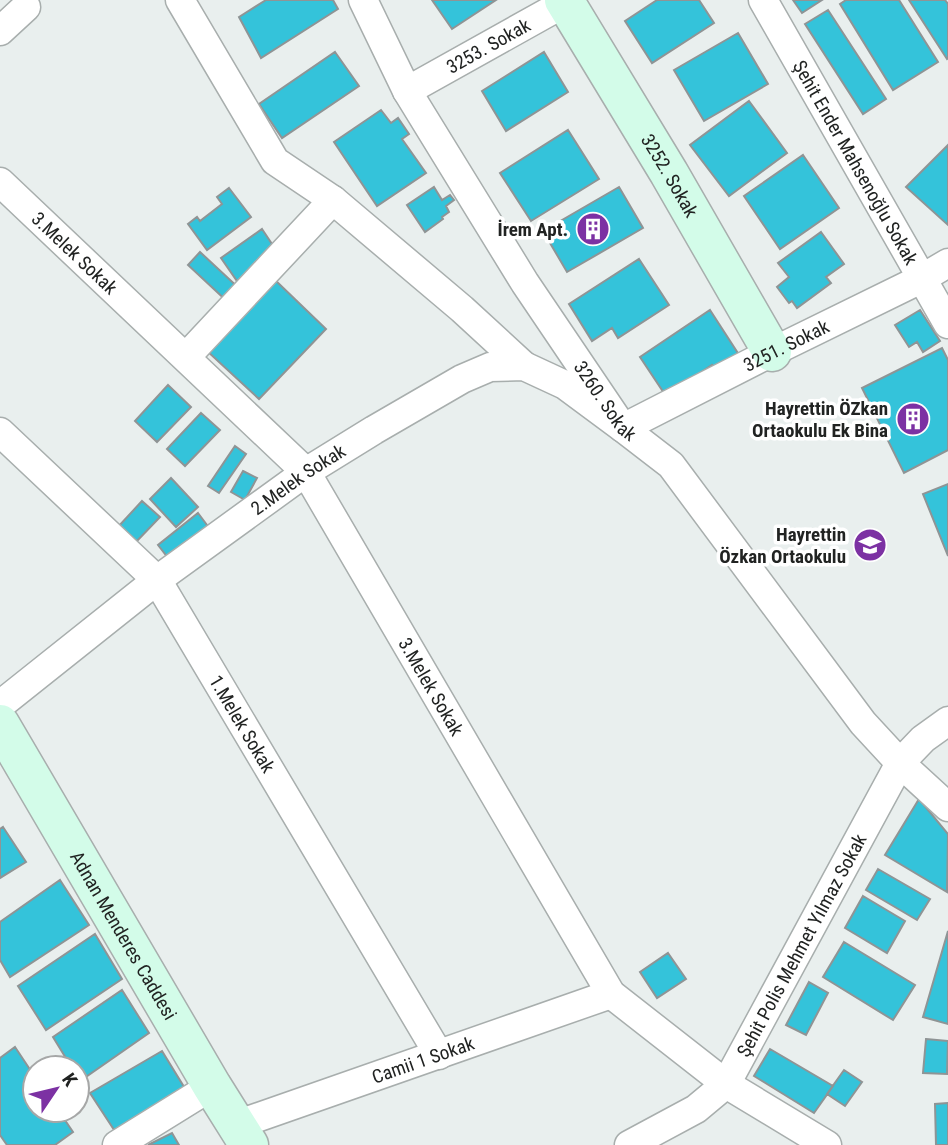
<svg xmlns="http://www.w3.org/2000/svg" width="948" height="1145" font-family="'Roboto Condensed',sans-serif">
<rect width="100%" height="100%" fill="#e9efee"/>
<path fill="#34c3da" stroke="#8f9495" stroke-width="2" d="M 266,0 L 333,0 L 338,9 L 261,58 L 239,17 Z
M 432,0 L 496,0 L 452,29 Z
M 657,0 L 699,0 L 714,23 L 652,63 L 625,21 Z
M 793,0 L 822,0 L 802,13 Z
M 846,0 L 899,0 L 938,62 L 893,90 L 840,4 Z
M 909,0 L 945,0 L 948,4 L 948,58 L 947,59 Z
M 828,10 L 886,99 L 863,114 L 805,24 Z
M 738,33 L 768,84 L 704,121 L 674,70 Z
M 335,52 L 359,86 L 282,138 L 259,104 Z
M 544,52 L 568,92 L 506,131 L 482,91 Z
M 749,101 L 787,153 L 729,196 L 690,145 Z
M 381,110 L 391,123 L 398,118 L 409,134 L 402,139 L 426,173 L 377,206 L 334,142 Z
M 568,130 L 599,179 L 531,221 L 500,173 Z
M 948,145 L 948,225 L 906,187 Z
M 803,155 L 839,208 L 780,249 L 744,196 Z
M 434,187 L 442,200 L 450,195 L 454,200 L 446,206 L 449,212 L 442,217 L 443,219 L 425,232 L 407,205 Z
M 619,187 L 643,228 L 567,272 L 543,231 Z
M 229,188 L 251,217 L 207,250 L 188,224 L 197,217 L 200,221 L 222,204 L 217,197 Z
M 262,229 L 278,253 L 237,281 L 221,258 Z
M 821,232 L 844,264 L 826,277 L 831,283 L 797,308 L 792,301 L 789,303 L 777,287 L 789,277 L 778,263 Z
M 200,252 L 242,291 L 230,304 L 188,265 Z
M 639,259 L 669,305 L 618,338 L 612,328 L 592,341 L 569,304 Z
M 274,279 L 326,329 L 259,399 L 206,350 Z
M 710,310 L 743,361 L 719,376 L 712,365 L 666,396 L 640,357 Z
M 920,310 L 940,341 L 923,352 L 917,342 L 909,347 L 895,325 Z
M 942,348 L 948,360 L 948,450 L 904,473 L 862,388 Z
M 168,385 L 191,407 L 157,442 L 135,421 Z
M 201,413 L 220,430 L 185,466 L 167,449 Z
M 235,446 L 246,454 L 219,493 L 208,486 Z
M 243,471 L 257,478 L 245,500 L 231,492 Z
M 171,478 L 198,507 L 176,527 L 150,499 Z
M 948,484 L 948,556 L 923,494 Z
M 142,501 L 160,517 L 134,544 L 117,528 Z
M 198,513 L 219,541 L 179,572 L 158,545 Z
M 919,799 L 948,834 L 947,892 L 885,855 Z
M 3,827 L 26,862 L 0,878 L 0,829 Z
M 878,869 L 930,899 L 917,920 L 866,890 Z
M 60,880 L 89,925 L 10,977 L 0,960 L 0,922 Z
M 863,896 L 905,921 L 887,953 L 845,928 Z
M 948,931 L 948,1024 L 923,1017 Z
M 95,934 L 122,979 L 46,1030 L 18,986 Z
M 844,942 L 915,985 L 893,1020 L 823,977 Z
M 668,953 L 686,979 L 657,998 L 640,972 Z
M 809,982 L 828,993 L 806,1035 L 786,1025 Z
M 122,990 L 149,1033 L 80,1081 L 77,1076 L 77,1068 L 72,1068 L 53,1037 Z
M 926,1039 L 948,1041 L 947,1074 L 923,1073 Z
M 15,1047 L 35,1077 L 35,1110 L 58,1110 L 73,1132 L 55,1145 L 7,1145 L 0,1135 L 0,1058 Z
M 770,1049 L 833,1086 L 814,1113 L 754,1076 Z
M 162,1051 L 189,1095 L 118,1136 L 90,1093 Z
M 844,1070 L 862,1082 L 845,1106 L 827,1094 Z
M 948,1103 L 948,1145 L 936,1145 L 935,1104 Z
M 172,1133 L 179,1145 L 148,1145 Z"/>
<g fill="none" stroke-linecap="round" stroke-linejoin="round">
<defs>
<g id="street">
<path d="M 180,0 L 275,161 L 333,200 L 462,309 L 524,366"/>
<path id="s1" d="M 363,0 L 407,91 L 525,283 L 623,428 L 671,465 L 863,723 L 900,763 L 948,807"/>
<path id="s2" d="M 763,0 L 948,324"/>
<path d="M 0,31 L 26,7"/>
<path id="s3" d="M 407,91 L 570,0"/>
<path id="s4" d="M 0,182 L 306,472 L 611,994 L 726,1084 L 827,1145"/>
<path d="M 186,357 L 333,200"/>
<path id="s5" d="M 0,432 L 157,580 L 439,1055"/>
<path id="s6" d="M 0,705 L 157,580 L 306,472 L 374,430 L 462,379 L 490,367 L 524,366 L 565,385 L 623,428 L 772,352 L 921,279 L 948,263"/>
<path id="s7" d="M 236,1125 L 611,994"/>
<path d="M 117,1145 L 212,1086"/>
<path id="s8" d="M 629,1145 L 696,1109 L 726,1084 L 900,763 L 923,739 L 948,721"/>
</g>
<g id="secondary">
<path id="s9" d="M 564,0 L 669,173 L 772,352"/>
<path id="s10" d="M 0,724 L 212,1086 L 249,1145"/>
</g>
</defs>
<use href="#street" stroke="#a8aead" stroke-width="31"/>
<use href="#secondary" stroke="#a8aead" stroke-width="41"/>
<use href="#street" stroke="#fff" stroke-width="28"/>
<use href="#secondary" stroke="#d3fce9" stroke-width="38"/>
</g>
<defs>
<symbol id="building-disc" viewBox="-11 -11 22 22"><circle r="9.5" fill="#7c31a3" stroke="#fff"/><path d="M-4-6H4V6H1V3H-1V6H-4ZM-2.5-4.3h1.7v1.8h-1.7ZM.8-4.3h1.7v1.8H.8ZM-2.5-1h1.7V.8h-1.7ZM.8-1h1.7V.8H.8Z" fill="#fff"/></symbol>
<symbol id="school-disc" viewBox="-11 -11 22 22"><circle r="9.5" fill="#7c31a3" stroke="#fff"/><path d="M0-5L7-2L0 1L-7-2ZM-4 1L0 2.5L4 1V4Q0 6-4 4Z" fill="#fff"/></symbol>
</defs>
<g fill-rule="evenodd">
<use href="#building-disc" x="574" y="210" width="38" height="38"/>
<use href="#building-disc" x="894" y="400" width="38" height="38"/>
<use href="#school-disc" x="851" y="526" width="38" height="38"/>
</g>
<g text-anchor="middle" dominant-baseline="central" stroke-width="7" stroke-linejoin="round" paint-order="stroke">
<g font-size="19" fill="#212322" stroke="#fff">
<text stroke="none"><textPath href="#s3" startOffset="93">3253. Sokak</textPath></text>
<text stroke="none"><textPath href="#s2" startOffset="187">Şehit Ender Mahsenoğlu Sokak</textPath></text>
<text stroke="none"><textPath href="#s9" startOffset="205">3252. Sokak</textPath></text>
<text stroke="none"><textPath href="#s4" startOffset="103">3.Melek Sokak</textPath></text>
<text stroke="none"><textPath href="#s6" startOffset="931">3251. Sokak</textPath></text>
<text stroke="none"><textPath href="#s1" startOffset="469">3260. Sokak</textPath></text>
<text stroke="none"><textPath href="#s6" startOffset="374">2.Melek Sokak</textPath></text>
<text stroke="none"><textPath href="#s4" startOffset="670">3.Melek Sokak</textPath></text>
<text stroke="none"><textPath href="#s5" startOffset="383">1.Melek Sokak</textPath></text>
<text stroke="none"><textPath href="#s10" startOffset="245">Adnan Menderes Caddesi</textPath></text>
<text stroke="none"><textPath href="#s8" startOffset="273">Şehit Polis Mehmet Yılmaz Sokak</textPath></text>
<text stroke="none"><textPath href="#s7" startOffset="198">Camii 1 Sokak</textPath></text>
</g>
<g font-size="19" font-weight="bold" fill="#212322" stroke="#fff" text-anchor="end">
<text x="568" y="229">İrem Apt.</text>
<text x="888" y="408">Hayrettin ÖZkan<tspan x="888" dy="22">Ortaokulu Ek Bina</tspan></text>
<text x="846" y="534">Hayrettin<tspan x="846" dy="22">Özkan Ortaokulu</tspan></text>
</g>
</g>
<g transform="translate(56 1089) rotate(55)"><circle r="33" fill="#ffffff" stroke="#a6a7a7" stroke-width="2"/>
<path d="M0-5L12 26L0 18L-12 26Z" fill="#7c31a3"/>
<text y="-10" font-size="19" font-weight="bold" text-anchor="middle" fill="#212322">K</text>
</g>
</svg>
